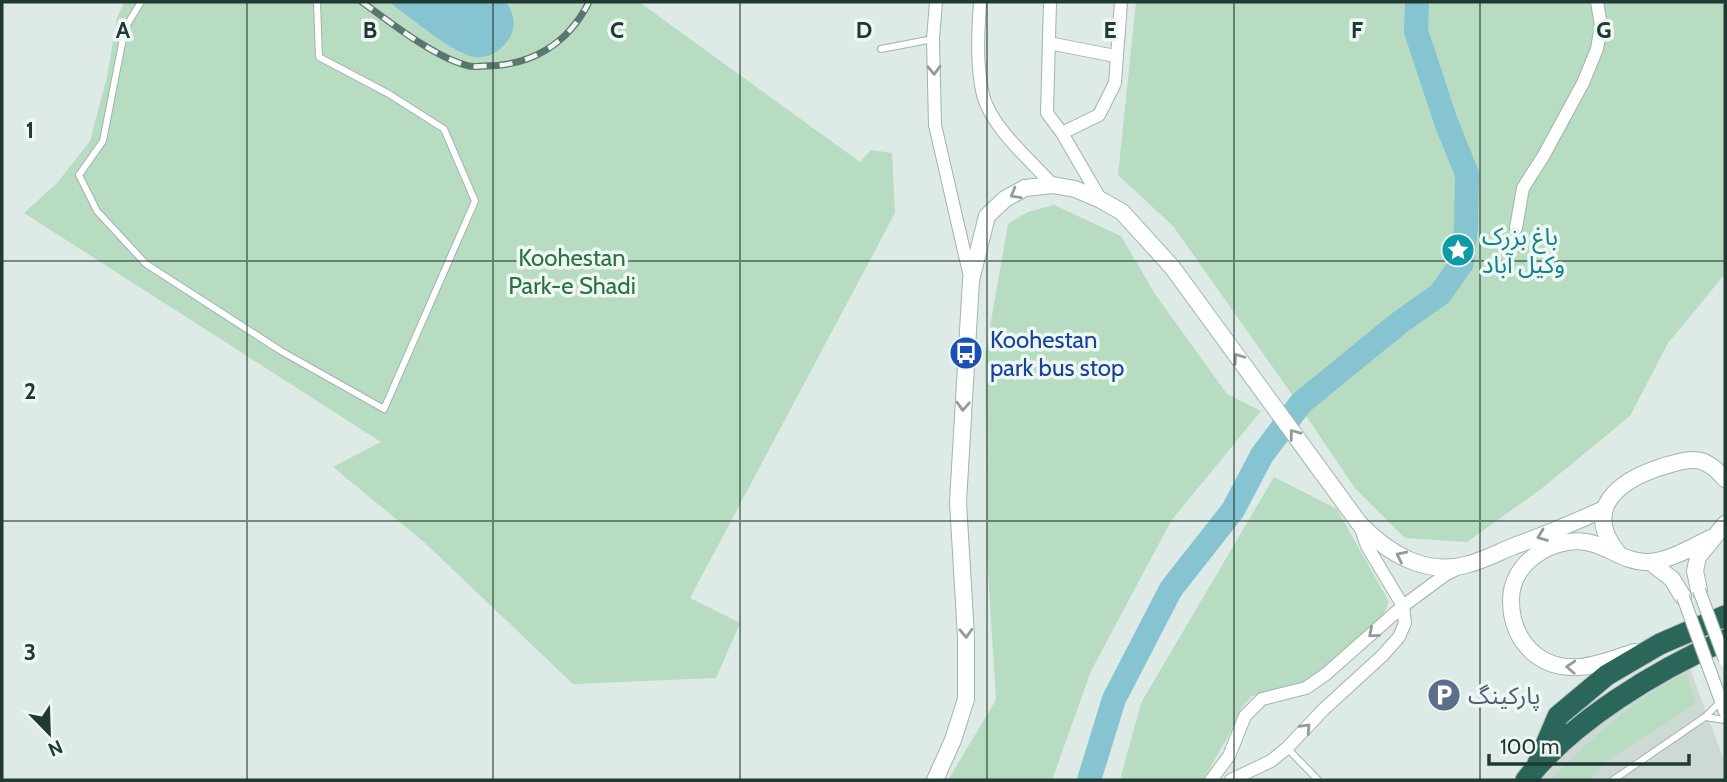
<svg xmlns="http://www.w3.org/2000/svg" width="1727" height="782" font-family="Cabin,'Noto Sans Arabic',sans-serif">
<rect width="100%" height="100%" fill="#deeae5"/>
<path fill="#cddad4" d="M 1689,666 L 1725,763 L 1725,780 L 1542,780 L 1554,764 L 1599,723 Z"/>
<path fill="#b7dcc1" d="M 124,2 L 639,2 L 860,162 L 871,150 L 892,153 L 895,213 L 690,598 L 740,623 L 716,678 L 573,684 L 425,543 L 333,467 L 381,442 L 24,213 L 57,183 L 90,141 L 107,77 L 117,18 Z
M 1136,2 L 1725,2 L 1725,274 L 1668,343 L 1630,416 L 1541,489 L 1467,542 L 1405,538 L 1354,487 L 1286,386 L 1173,226 L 1118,175 Z
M 1054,205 L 1121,236 L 1155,294 L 1227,394 L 1261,411 L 1171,521 L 1091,671 L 1052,780 L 948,780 L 996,700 L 987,555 L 985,356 L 1008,224 L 1028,212 Z
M 1274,477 L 1337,509 L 1389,602 L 1383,616 L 1310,680 L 1252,696 L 1241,708 L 1230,733 L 1203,780 L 1120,780 L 1141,703 Z
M 1686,673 L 1696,703 L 1605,762 L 1590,780 L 1550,780 C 1591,739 1633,699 1686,673 Z"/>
<path fill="#85c4d0" d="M 389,2 L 506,2 C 513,12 517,25 510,37 C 503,49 490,59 475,57 C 455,55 407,15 389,2 Z"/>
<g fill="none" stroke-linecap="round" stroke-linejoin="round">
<path stroke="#85c4d0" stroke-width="24" d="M 1089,780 L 1114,699 L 1171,589 L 1233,510 L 1262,455 L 1301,403 L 1399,323 L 1440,294 L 1462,263 L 1466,228 L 1467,174 L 1446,122 L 1416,31 L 1417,2"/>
<defs>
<path id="lane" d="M 141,2 L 125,28 L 103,141 L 79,175 L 97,211 L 146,264 L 281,351 L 384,409 L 475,201 L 444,129 L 389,94 L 319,57 L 317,2
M 881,49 L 933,39
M 1705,717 L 1725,720
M 1287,748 L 1318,780
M 1613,780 L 1705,717 L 1721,701"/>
<path id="street" d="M 936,2 L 933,39 L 935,125 L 970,277
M 980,2 C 978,32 976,65 983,95 C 991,127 1031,161 1053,185
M 1050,2 L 1047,113 L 1062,133 L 1101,200
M 1049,43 L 1115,56
M 1062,133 L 1099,115 L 1115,83 L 1121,2
M 1516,228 L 1523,188 L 1544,155 L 1583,83 L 1597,49 L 1601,25 L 1597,2
M 1710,671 L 1725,712
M 1211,780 L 1229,756 L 1245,716 L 1262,699 L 1306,688 L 1326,674 L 1403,606 L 1445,575 L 1457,569
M 1231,780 L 1271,761 L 1287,748 L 1324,709 L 1382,656 L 1399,637 L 1405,623 L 1403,606 L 1367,546 L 1359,523"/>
<path id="secondary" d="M 1618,553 C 1582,509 1618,481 1661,467 C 1675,463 1690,457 1704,462 C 1713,466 1719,472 1725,479
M 1650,562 L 1672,579 L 1683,597
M 1699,590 L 1695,571 L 1698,557 L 1725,524
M 1634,652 C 1602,663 1568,678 1537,656 C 1519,642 1511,622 1511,600 C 1511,563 1551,537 1586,542 C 1607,545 1624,562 1646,562 C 1668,562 1692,547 1711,538
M 935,780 L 953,740 L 966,699 L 966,637 L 958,502 L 971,280 L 987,216 L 1005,199 L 1025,188 L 1053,185 L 1075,189 L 1101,200 L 1122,212 L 1172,267 L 1359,523 C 1387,553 1426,577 1469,564 C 1484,560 1499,552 1514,546 C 1545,535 1575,522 1604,509"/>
<path id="highway" d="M 1536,768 L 1558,716 L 1607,675 L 1660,644 L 1725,616
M 1526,780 C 1572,721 1657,670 1725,640"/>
</defs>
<use href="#lane" stroke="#a1b2ac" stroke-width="8"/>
<use href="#street" stroke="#a1b2ac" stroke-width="14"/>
<use href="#secondary" stroke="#9eb6ad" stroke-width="18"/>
<use href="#highway" stroke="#bcc4c2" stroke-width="23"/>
<use href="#lane" stroke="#fff" stroke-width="6"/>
<use href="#street" stroke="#fff" stroke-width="12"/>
<use href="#secondary" stroke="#fff" stroke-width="16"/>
<use href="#highway" stroke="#2b665b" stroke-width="21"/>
<defs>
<path id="rail" d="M 362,2 C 390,22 435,58 469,66 C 474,67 480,66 485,66 C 531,66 568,44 589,2"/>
</defs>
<use href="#rail" stroke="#5a766f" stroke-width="7"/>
<use href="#rail" stroke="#eff7f3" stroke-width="4.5" stroke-dasharray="13" stroke-linecap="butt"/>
<defs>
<path id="street-bridge" d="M 1699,590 L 1725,660
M 1683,597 L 1710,671"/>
</defs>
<use href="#street-bridge" stroke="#a1b2ac" stroke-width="14" stroke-linecap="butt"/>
<use href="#street-bridge" stroke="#fff" stroke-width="12"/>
</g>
<defs><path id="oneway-chevron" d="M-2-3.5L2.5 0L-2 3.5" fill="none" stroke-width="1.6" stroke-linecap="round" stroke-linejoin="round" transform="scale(1.75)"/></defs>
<g stroke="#909c99">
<use href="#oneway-chevron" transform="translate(934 70) rotate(88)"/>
<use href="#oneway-chevron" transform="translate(1015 194) rotate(150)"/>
<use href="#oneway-chevron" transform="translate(1238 358) rotate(-126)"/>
<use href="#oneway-chevron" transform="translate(963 406) rotate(93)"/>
<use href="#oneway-chevron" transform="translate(1294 434) rotate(-127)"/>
<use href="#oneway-chevron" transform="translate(1542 536) rotate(159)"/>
<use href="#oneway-chevron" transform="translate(1401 556) rotate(-154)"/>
<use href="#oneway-chevron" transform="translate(966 633) rotate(88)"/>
<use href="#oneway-chevron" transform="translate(1373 633) rotate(139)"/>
<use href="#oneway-chevron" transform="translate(1571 667) rotate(-177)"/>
<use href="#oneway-chevron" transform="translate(1306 728) rotate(-47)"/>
</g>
<path fill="none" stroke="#203a33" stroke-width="2" stroke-opacity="0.55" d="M 247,2 L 247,780M 493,2 L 493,780M 740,2 L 740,780M 987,2 L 987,780M 1234,2 L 1234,780M 1480,2 L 1480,780M 2,261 L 1725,261M 2,521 L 1725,521"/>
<defs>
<symbol id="sight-disc" viewBox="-11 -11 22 22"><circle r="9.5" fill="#0f9aa8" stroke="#eff7f3"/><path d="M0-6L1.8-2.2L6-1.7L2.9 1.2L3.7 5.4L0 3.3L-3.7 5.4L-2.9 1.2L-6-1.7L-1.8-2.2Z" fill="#fff"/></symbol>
<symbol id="bus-disc" viewBox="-11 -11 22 22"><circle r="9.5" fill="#1a4fb4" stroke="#eff7f3"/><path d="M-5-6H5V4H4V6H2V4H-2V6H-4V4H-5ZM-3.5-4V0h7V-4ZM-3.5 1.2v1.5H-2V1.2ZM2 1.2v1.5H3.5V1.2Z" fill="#fff"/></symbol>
<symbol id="parking-disc" viewBox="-11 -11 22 22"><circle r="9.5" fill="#5c6f8a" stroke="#eff7f3"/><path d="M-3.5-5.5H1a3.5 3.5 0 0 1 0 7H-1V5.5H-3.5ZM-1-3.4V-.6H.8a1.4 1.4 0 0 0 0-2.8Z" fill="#fff"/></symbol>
</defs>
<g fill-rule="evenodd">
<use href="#sight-disc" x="1439" y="231" width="38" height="38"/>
<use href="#bus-disc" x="947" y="334" width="38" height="38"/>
<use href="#parking-disc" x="1425" y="676" width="38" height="38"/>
</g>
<g text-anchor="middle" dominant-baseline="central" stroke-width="7" stroke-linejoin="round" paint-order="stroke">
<g font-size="24" fill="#0d838f" stroke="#eff7f3" text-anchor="start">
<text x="1482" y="236">باغ بزرک<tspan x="1482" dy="28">وکیل آباد</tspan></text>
</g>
<g font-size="24" fill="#2a7146" stroke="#eff7f3">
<text x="572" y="257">Koohestan<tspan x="572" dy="28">Park-e Shadi</tspan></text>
</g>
<g font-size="24" fill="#164399" stroke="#eff7f3" text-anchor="start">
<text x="990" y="339">Koohestan<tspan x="990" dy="28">park bus stop</tspan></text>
</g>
<g font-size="24" fill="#4e5e75" stroke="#eff7f3" text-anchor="start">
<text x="1468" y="695">پارکینگ</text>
</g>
</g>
<g font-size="23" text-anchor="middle" font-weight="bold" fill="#203a33" stroke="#eff7f3" stroke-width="7" stroke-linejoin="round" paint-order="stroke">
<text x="123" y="38">A</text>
<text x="370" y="38">B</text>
<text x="617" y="38">C</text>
<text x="864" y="38">D</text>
<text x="1110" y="38">E</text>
<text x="1357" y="38">F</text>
<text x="1604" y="38">G</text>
<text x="30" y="138">1</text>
<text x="30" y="399">2</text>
<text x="30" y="660">3</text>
</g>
<rect width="1727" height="782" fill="none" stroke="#203a33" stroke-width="7"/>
<g transform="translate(49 733) rotate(157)" stroke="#eff7f3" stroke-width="5" paint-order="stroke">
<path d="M0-5L12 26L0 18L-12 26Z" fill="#203a33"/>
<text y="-10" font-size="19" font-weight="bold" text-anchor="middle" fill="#203a33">N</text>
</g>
<path d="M1489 754v10h200v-10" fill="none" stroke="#203a33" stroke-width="3.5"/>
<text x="1500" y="754" font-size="21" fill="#203a33" stroke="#eff7f3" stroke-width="5" paint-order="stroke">100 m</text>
</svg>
